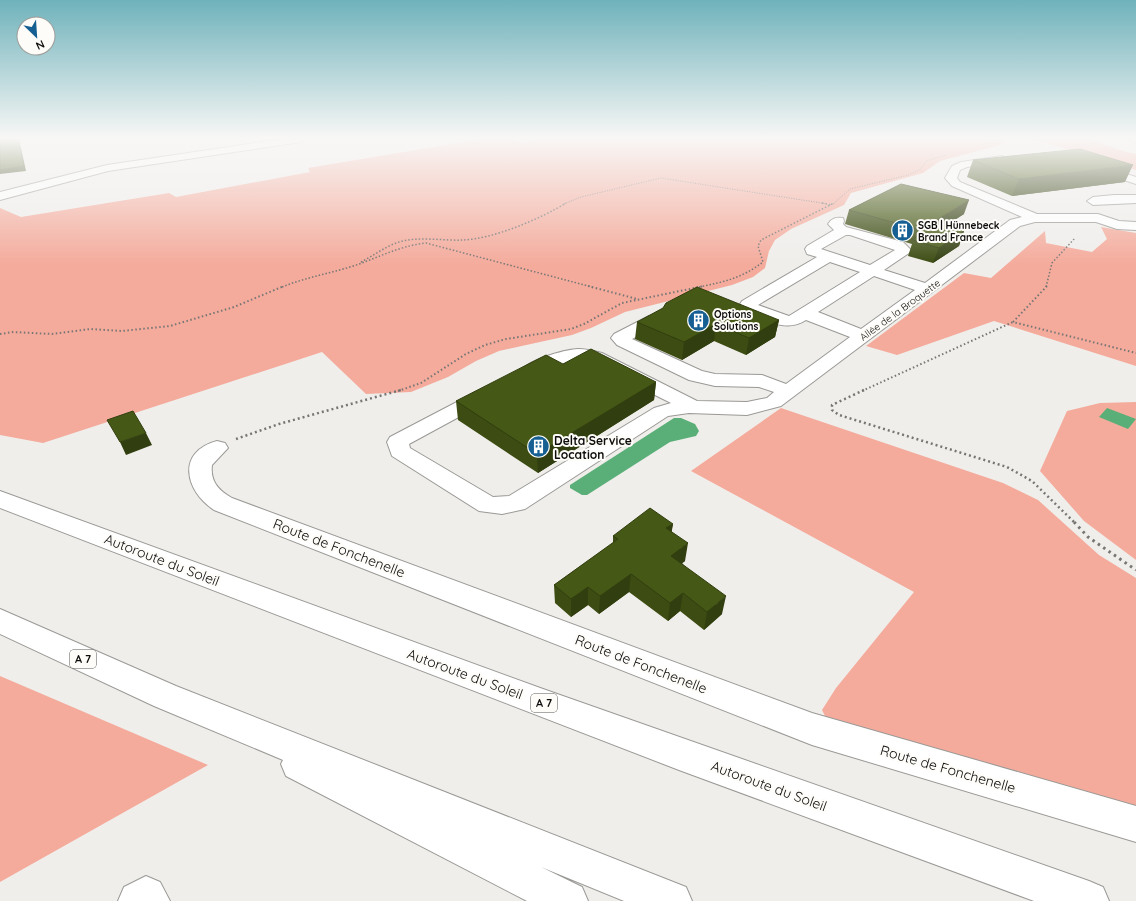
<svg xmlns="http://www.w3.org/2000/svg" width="1136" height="901" font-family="Quicksand,sans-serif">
<rect width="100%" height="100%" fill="#f0eeeb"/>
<path fill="#f4ab9c" d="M 481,139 L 510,139 L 521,143 L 540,139 L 1006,139 L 1000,145 L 940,161 L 923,173 L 851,193 L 844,205 L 791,229 L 775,240 L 769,251 L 765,268 L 753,277 L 732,285 L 625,312 L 591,328 L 572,335 L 499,351 L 476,361 L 448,377 L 411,392 L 366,394 L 322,352 L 43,443 L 0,435 L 0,208 L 21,217 L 169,193 L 176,197 L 310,172 L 308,168 Z
M 1033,139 L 1089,139 L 1123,151 L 1136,154 L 1136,170 Z
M 1101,227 L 1136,233 L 1136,366 L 994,321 L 897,355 L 866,346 L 964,273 L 991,278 L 1045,231 L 1046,243 L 1092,252 L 1107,239 Z
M 1136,402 L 1136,560 L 1084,521 L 1040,471 L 1067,411 L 1100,403 Z
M 781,408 L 1003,483 L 1038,500 L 1099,555 L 1136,578 L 1136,810 L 828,722 L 822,710 L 836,688 L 914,592 L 691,471 Z
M 0,676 L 208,765 L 0,882 Z"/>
<path fill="#5aaf78" d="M 1107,408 L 1136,419 L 1128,429 L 1099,417 Z
M 674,418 L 681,418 L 695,424 L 699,431 L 696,436 L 670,442 L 587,495 L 582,495 L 570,488 L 570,485 Z"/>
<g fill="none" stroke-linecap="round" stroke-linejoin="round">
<defs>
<path id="minor" d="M 283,139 L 306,139 L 301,142 L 108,171 L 0,200 L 0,192 L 107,165 Z
M 1002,156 L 1007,159 L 1006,161 L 967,167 L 960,170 L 957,178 L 960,182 L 1037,214 L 1098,214 L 1119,221 L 1136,222 L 1136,230 L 1117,229 L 1096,222 L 1035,222 L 1020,226 L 781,406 L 747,415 L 689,413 L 668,416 L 525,509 L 502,514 L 479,511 L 392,456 L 387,442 L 390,437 L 476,392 L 483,390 L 490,392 L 493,396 L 490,400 L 409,444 L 410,448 L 493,497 L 509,496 L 654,408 L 671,403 L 587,361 L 567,362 L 528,379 L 521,377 L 519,373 C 527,360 563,350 578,349 C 586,349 594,351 602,353 L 697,401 L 747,402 L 767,398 L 774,392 L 759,387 L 715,386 L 689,380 L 617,345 L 611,338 L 614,334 L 649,316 L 655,315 L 661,316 L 663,320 L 661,324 L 632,339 L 702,371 L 715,374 L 762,375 L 786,384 L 850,337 L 806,320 C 785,334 762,318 741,309 L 739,306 L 742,301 L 817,257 L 807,254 L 805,249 L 807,246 L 834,230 L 828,224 C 832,218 836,217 843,218 L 844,221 L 843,224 L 846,227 L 903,242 L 911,250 L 909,253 L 884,270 L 925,283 L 1010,220 L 1022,217 L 952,186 L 945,178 L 952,166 L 961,162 ZM 846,235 L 850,235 L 895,250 L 870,265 L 821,249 ZM 830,262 L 860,272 L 789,316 L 758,305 ZM 874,276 L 915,290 L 861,329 L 818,312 Z
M 1098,165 L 1136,177 L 1136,184 L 1094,170 L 1093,168 Z
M 1114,195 L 1136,195 L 1136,203 L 1093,205 L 1087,201 L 1093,197 Z
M 217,441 L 225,443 L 228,448 L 212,465 C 210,481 218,490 232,498 L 812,713 L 1136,806 L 1136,842 L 812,745 L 214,510 C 185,491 176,452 217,441 Z
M 146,876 L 160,882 L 170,901 L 118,901 L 124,887 Z"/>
<path id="highway" d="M 0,491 L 543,689 L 1089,881 L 1103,887 L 1109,901 L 1034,901 L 679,770 L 0,508 Z
M 0,609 L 176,686 L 686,887 L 692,901 L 624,901 L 541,867 L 582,887 L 588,901 L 527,901 L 286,776 L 281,764 L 283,760 L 154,706 L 0,634 Z"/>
</defs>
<use href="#minor" stroke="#9a9996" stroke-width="2"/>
<use href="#highway" stroke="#9a9996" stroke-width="2"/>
<path stroke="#777674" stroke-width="1" stroke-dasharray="1 1.5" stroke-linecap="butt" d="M 1120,139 L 1136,143
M 987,145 L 999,139
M 564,204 L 581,197 L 661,178 L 828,204
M 833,204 L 850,189 L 908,175 L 921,169 L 926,161 L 947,155"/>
<path stroke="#777674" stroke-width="1.5" stroke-dasharray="1.5 2" stroke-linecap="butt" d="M 822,203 L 831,205
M 361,262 C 373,256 386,246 399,242 C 418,236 443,241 463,240 C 493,239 540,219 566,203
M 282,287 C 304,278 327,274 350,267 C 376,259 398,246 426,243 L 592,287
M 699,287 C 724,282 742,278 763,262 L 758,246 L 761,240 L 834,203
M 1046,287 L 1052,263 L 1075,238"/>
<path stroke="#777674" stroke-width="2" stroke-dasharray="1.5 2.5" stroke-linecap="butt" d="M 588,286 L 637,299
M 1047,286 L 1013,322 L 1136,353
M 0,334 L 13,332 L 52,334 L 90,329 L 122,331 L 170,326 L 234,307 L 284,286
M 398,391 L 421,383 L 466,354 L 485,345 L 506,339 L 571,329 L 584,324 L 622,303 L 704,286
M 862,391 L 1013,322"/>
<path stroke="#777674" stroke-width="2.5" stroke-dasharray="2 3" stroke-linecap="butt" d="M 864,390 L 832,405 L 832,410 L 839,415 L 1007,467 L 1032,481 L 1075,523
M 236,439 L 279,424 L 401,390"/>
<path stroke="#777674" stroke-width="3" stroke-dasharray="2.5 4" stroke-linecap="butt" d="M 1074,522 L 1088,537 L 1136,570"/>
<use href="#minor" fill="#fff" fill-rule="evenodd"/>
<use href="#highway" fill="#fff" fill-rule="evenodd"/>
</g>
<path fill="#3c4c12" d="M 973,160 L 1125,182 L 1012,196 L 967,177 Z
M 849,210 L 964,214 L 945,226 L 964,231 L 959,246 L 933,263 L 908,256 L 912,244 L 845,224 Z
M 779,320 L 775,337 L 746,355 L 714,341 L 682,360 L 635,339 L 637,322 Z
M 656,382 L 654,400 L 538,473 L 458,420 L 456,401 Z
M 673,524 L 671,532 L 685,561 L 682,563 L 722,614 L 704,630 L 680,611 L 668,621 L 629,592 L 599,614 L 588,605 L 571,617 L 555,603 L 554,585 L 613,543 L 613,536 Z"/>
<path fill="#313e0f" d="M 18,139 L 19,139 L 26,171 L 0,174 L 0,170 Z
M 1133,165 L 1125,182 L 1012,196 L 1019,179 Z
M 969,200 L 964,214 L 920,242 L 921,230 Z
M 964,231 L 959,246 L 933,263 L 939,248 Z
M 779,320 L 775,337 L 746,355 L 749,338 Z
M 716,324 L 714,341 L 682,360 L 684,342 Z
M 656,382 L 654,400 L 538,473 L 537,454 Z
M 146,433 L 152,445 L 126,455 L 120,442 Z
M 673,524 L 670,542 L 666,528 Z
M 688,543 L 685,561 L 669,574 L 671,556 Z
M 631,574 L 629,592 L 599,614 L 600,596 Z
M 588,587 L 588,605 L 571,617 L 571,599 Z
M 683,593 L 680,611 L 668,621 L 670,603 Z
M 726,596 L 722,614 L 704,630 L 707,612 Z"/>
<path fill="#465815" stroke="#313e0f" d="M 0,139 L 18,139 L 24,166 L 0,170 Z
M 1080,149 L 1133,165 L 1019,179 L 973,160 Z
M 901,184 L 969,200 L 921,230 L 849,210 Z
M 933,223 L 964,231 L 939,248 L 913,240 L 917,236 L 916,233 Z
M 697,287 L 779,320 L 749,338 L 716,324 L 684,342 L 637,322 L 663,308 L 666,303 Z
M 591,349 L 656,382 L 537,454 L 456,401 L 546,355 L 563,364 Z
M 133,411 L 146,433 L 120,442 L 107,420 Z
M 650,508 L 673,524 L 666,528 L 688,543 L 671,556 L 726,596 L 707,612 L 683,593 L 670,603 L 631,574 L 600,596 L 588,587 L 571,599 L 554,585 L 618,539 L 613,536 Z"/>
<linearGradient id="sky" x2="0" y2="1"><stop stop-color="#6fb2bb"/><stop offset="0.52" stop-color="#f8f7f6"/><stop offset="1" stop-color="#f8f7f6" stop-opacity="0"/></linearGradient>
<rect width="1136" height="265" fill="url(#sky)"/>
<defs>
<symbol id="building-disc" viewBox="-11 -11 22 22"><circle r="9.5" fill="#165f93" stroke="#fdfcf8"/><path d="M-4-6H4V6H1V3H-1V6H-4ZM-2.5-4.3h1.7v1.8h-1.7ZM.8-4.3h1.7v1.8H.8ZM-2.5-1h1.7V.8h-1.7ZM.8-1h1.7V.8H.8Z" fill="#fff"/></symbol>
</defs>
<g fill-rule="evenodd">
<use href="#building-disc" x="890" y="218" width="25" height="25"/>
<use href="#building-disc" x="686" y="308" width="25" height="25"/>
<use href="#building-disc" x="526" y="434" width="25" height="25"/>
</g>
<g text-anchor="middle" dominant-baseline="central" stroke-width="4" stroke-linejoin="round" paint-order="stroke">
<g font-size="10" font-weight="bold" fill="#0d0c0b" stroke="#fdfcf8" text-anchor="start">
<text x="918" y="225">SGB | Hünnebeck<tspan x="918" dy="12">Brand France</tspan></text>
<text x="714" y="314">Options<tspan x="714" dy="12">Solutions</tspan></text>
</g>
<g font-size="10" fill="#0d0c0b" stroke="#fdfcf8">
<text transform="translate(900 310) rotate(-36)">Allée de la Broquette</text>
</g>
<g fill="#fdfcf8" stroke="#555452" stroke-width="1">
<rect x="70" y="650" width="26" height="18" rx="3"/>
<rect x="531" y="694" width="26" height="18" rx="3"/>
</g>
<g font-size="11" font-weight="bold" fill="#0d0c0b">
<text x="83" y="659">A 7</text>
<text x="544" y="703">A 7</text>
</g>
<g font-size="12" font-weight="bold" fill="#0d0c0b" stroke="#fdfcf8" text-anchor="start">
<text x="554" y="440">Delta Service<tspan x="554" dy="14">Location</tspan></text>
</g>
<g font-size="14" fill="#0d0c0b" stroke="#fdfcf8">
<text transform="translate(339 548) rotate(21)">Route de Fonchenelle</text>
<text transform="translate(162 560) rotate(21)">Autoroute du Soleil</text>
<text transform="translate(641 664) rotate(21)">Route de Fonchenelle</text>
<text transform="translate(465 674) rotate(20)">Autoroute du Soleil</text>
<text transform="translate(948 769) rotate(16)">Route de Fonchenelle</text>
<text transform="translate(769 786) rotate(20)">Autoroute du Soleil</text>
</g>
</g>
<g transform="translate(36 36) rotate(155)"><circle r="19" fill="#fdfcf8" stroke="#9d9c99"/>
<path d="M0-3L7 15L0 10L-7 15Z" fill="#165f93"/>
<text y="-6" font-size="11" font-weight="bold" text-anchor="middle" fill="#0d0c0b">N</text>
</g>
</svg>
